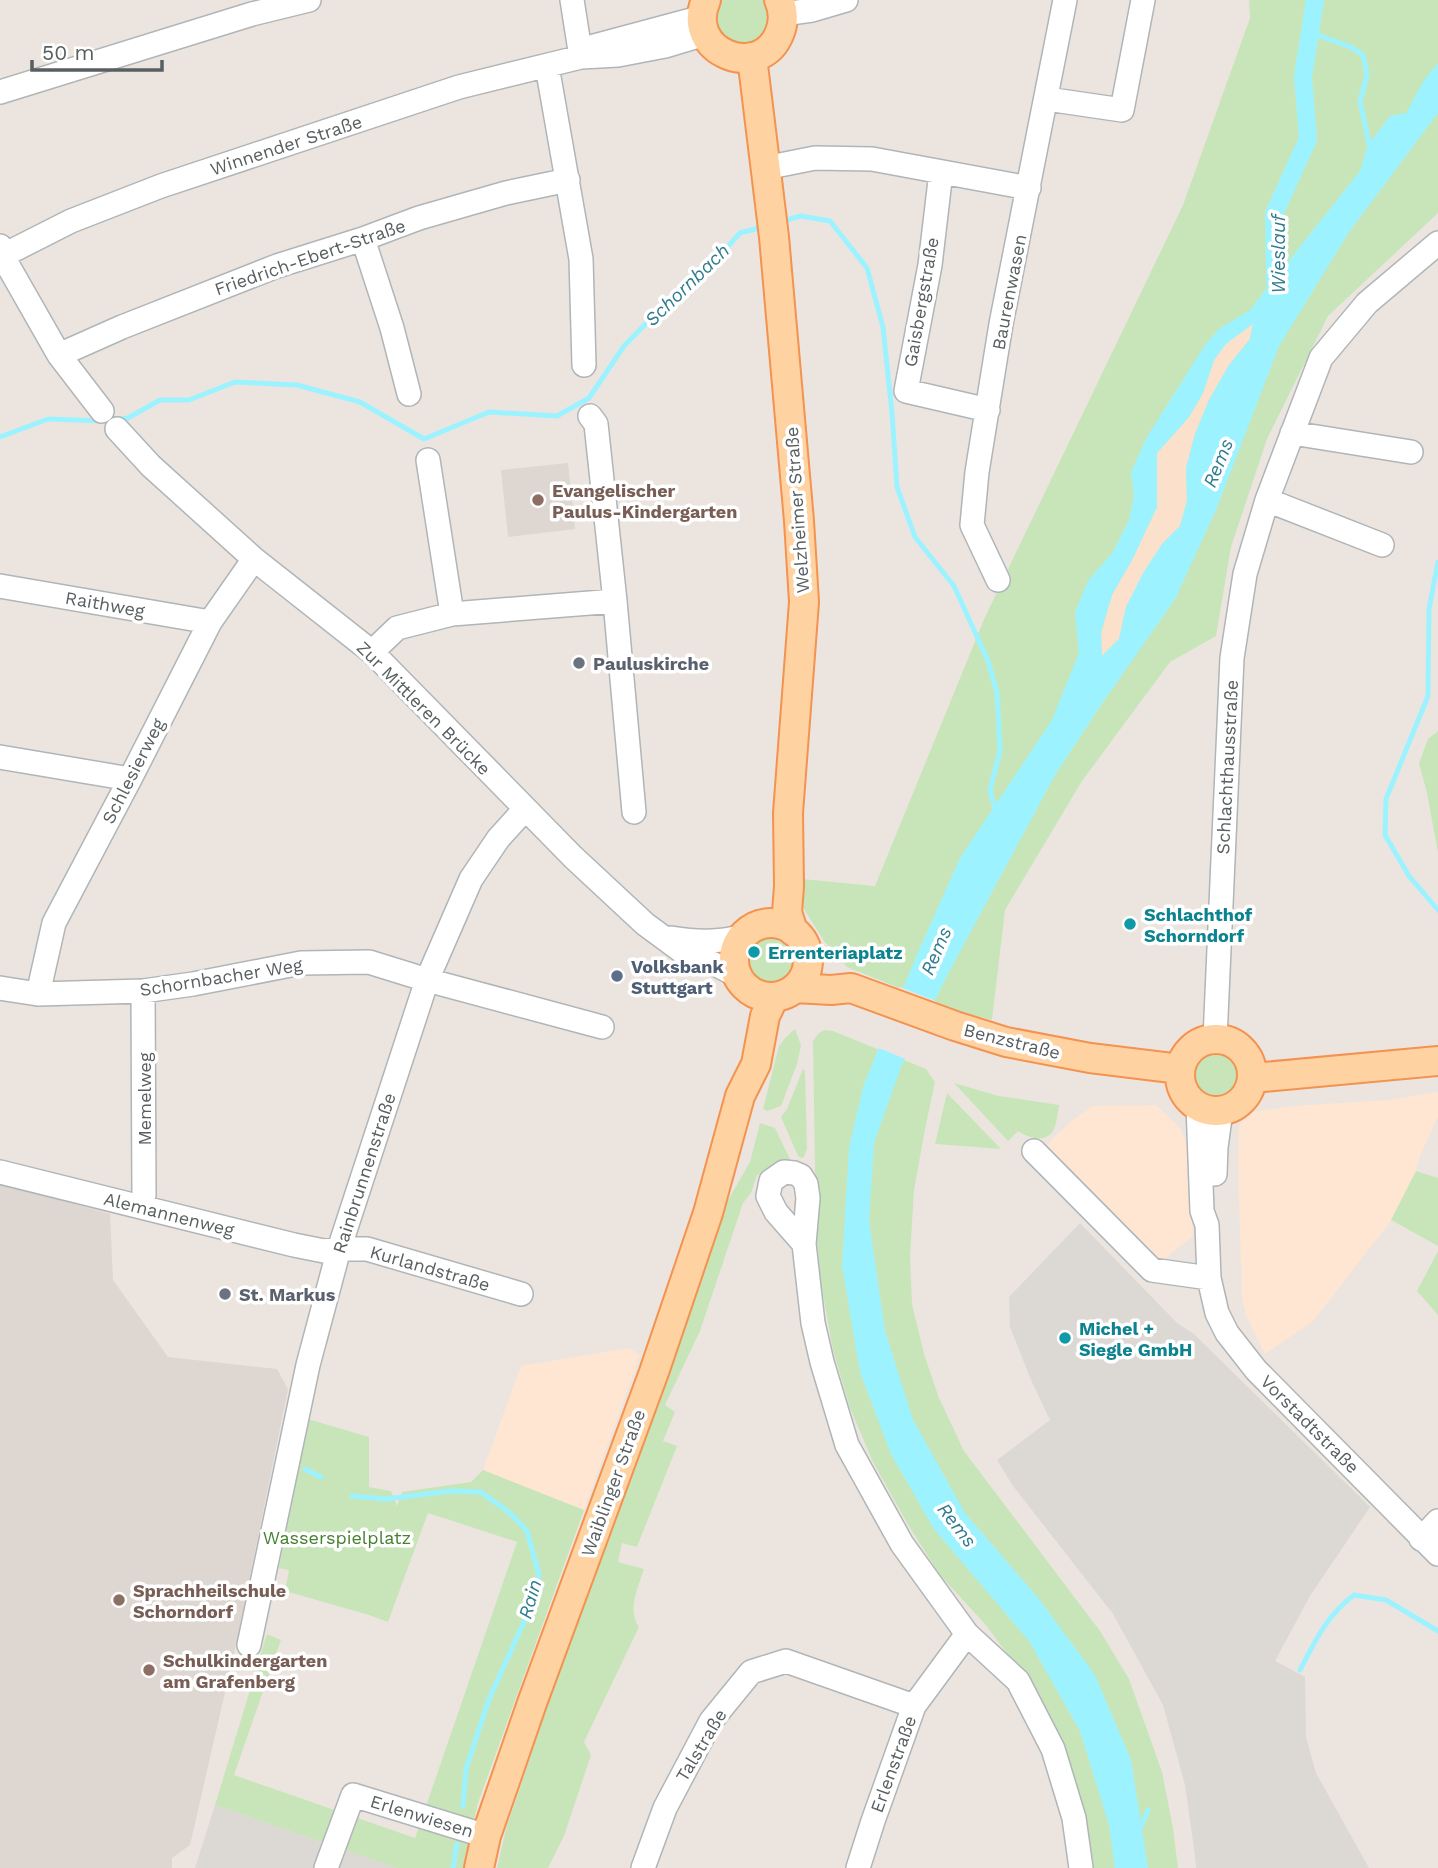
<svg xmlns="http://www.w3.org/2000/svg" width="1438" height="1868" font-family="'Work Sans',sans-serif">
<rect width="100%" height="100%" fill="#ece5df"/>
<path fill="#fee6d2" d="M 1438,1092 L 1438,1117 L 1421,1153 L 1416,1171 L 1390,1222 L 1313,1321 L 1265,1354 L 1246,1315 L 1242,1297 L 1238,1165 L 1239,1126 L 1246,1118 L 1254,1112 L 1294,1106 L 1388,1100 Z
M 1156,1105 L 1180,1128 L 1189,1150 L 1193,1236 L 1157,1265 L 1043,1151 L 1052,1139 L 1074,1119 L 1093,1106 Z
M 629,1348 L 640,1355 L 584,1510 L 483,1470 L 521,1366 Z"/>
<path fill="#dcd8d4" d="M 1080,1223 L 1177,1323 L 1194,1334 L 1370,1507 L 1310,1596 L 1275,1661 L 1305,1677 L 1306,1737 L 1316,1773 L 1369,1868 L 1196,1868 L 1195,1856 L 1185,1785 L 1163,1705 L 1113,1614 L 1013,1486 L 997,1460 L 1050,1420 L 1031,1380 L 1010,1327 L 1009,1297 Z
M 215,1805 L 397,1868 L 195,1868 Z"/>
<path fill="#ded6d0" d="M 568,463 L 575,529 L 508,537 L 501,470 Z
M 0,1183 L 110,1214 L 113,1280 L 168,1357 L 277,1369 L 288,1389 L 237,1640 L 190,1845 L 172,1858 L 172,1868 L 0,1868 Z"/>
<path fill="#c8e5ba" d="M 719,0 L 766,0 C 780,23 760,54 733,43 C 730,42 726,41 723,39 C 720,35 717,29 714,24 Z
M 1249,0 L 1438,0 L 1438,213 L 1328,316 L 1267,439 L 1231,547 L 1216,636 L 1170,662 L 1082,781 L 1005,910 L 992,1020 L 954,1010 L 847,967 L 824,941 L 802,906 L 802,879 L 875,886 L 985,617 L 1183,205 L 1250,18 Z
M 1438,731 L 1438,853 L 1427,793 L 1419,763 L 1428,739 Z
M743 959a28 28 0 1 1 56 0a28 28 0 1 1-56 0Z
M 795,1029 L 801,1045 L 797,1064 L 781,1106 L 767,1111 L 763,1109 L 779,1046 L 786,1037 Z
M 824,1030 L 833,1031 L 926,1069 L 935,1082 L 925,1129 L 914,1190 L 910,1256 L 912,1304 L 924,1354 L 939,1398 L 964,1451 L 1100,1631 L 1129,1679 L 1162,1772 L 1173,1828 L 1178,1868 L 1093,1868 L 1077,1802 L 1025,1678 L 985,1624 L 939,1574 L 907,1523 L 873,1462 L 850,1408 L 833,1350 L 821,1284 L 816,1232 L 813,1041 L 818,1034 Z
M1193 1074a23 23 0 1 1 46 0a23 23 0 1 1-46 0Z
M 803,1069 L 805,1071 L 807,1148 L 804,1157 L 801,1158 L 798,1156 L 781,1117 L 787,1109 Z
M 954,1083 L 999,1096 L 1059,1105 C 1058,1112 1057,1122 1054,1129 C 1047,1144 1028,1138 1018,1131 L 1008,1141 Z
M 947,1093 L 1001,1149 L 935,1144 Z
M 760,1123 L 775,1128 L 791,1161 L 757,1175 L 751,1193 L 743,1203 L 700,1331 L 665,1405 L 675,1412 L 663,1441 L 677,1446 L 637,1547 L 622,1543 L 618,1562 L 644,1569 C 638,1588 627,1610 639,1627 L 584,1742 L 591,1755 L 564,1836 L 548,1868 L 497,1868 L 506,1829 L 595,1564 L 684,1331 L 727,1202 L 750,1162 Z
M 1416,1171 L 1438,1178 L 1438,1246 L 1391,1220 Z
M 1438,1251 L 1438,1315 L 1417,1291 Z
M 308,1419 L 369,1437 L 369,1487 L 391,1491 L 397,1506 L 402,1492 L 471,1482 L 483,1470 L 584,1510 L 478,1803 L 463,1868 L 397,1868 L 215,1805 L 267,1634 L 281,1640 L 234,1775 L 415,1838 L 517,1542 L 428,1513 L 388,1622 L 369,1615 L 285,1591 L 289,1570 L 279,1568 Z"/>
<path fill="#fbe1cc" d="M 1253,323 L 1250,339 L 1229,365 L 1209,400 L 1195,434 L 1186,468 L 1187,501 L 1180,526 L 1162,544 L 1126,607 L 1119,639 L 1102,656 L 1101,633 L 1112,595 L 1133,558 L 1157,507 L 1157,453 L 1189,417 L 1203,393 L 1214,360 L 1226,343 Z"/>
<path fill="#9cf3ff" fill-rule="evenodd" d="M 1438,63 L 1438,113 L 1349,232 L 1279,346 L 1216,510 L 1175,599 L 1101,705 L 1055,775 L 948,974 L 901,1067 L 874,1143 L 869,1221 L 885,1331 L 913,1420 L 965,1513 L 1039,1599 L 1095,1675 L 1131,1760 L 1148,1868 L 1115,1868 L 1109,1825 L 1080,1731 L 1029,1641 L 934,1529 L 891,1454 L 860,1372 L 842,1266 L 849,1148 L 863,1087 L 918,952 L 960,858 L 1052,720 L 1079,653 L 1075,612 L 1088,581 L 1113,552 L 1129,520 L 1134,496 L 1131,472 L 1147,437 L 1205,345 L 1220,328 L 1249,311 L 1360,171 L 1368,145 L 1390,116 L 1406,113 L 1424,80 ZM 1253,324 L 1250,339 L 1229,365 L 1209,400 L 1195,434 L 1186,468 L 1187,501 L 1180,526 L 1162,544 L 1143,573 L 1126,607 L 1119,639 L 1102,656 L 1101,632 L 1112,595 L 1133,558 L 1157,507 L 1157,453 L 1189,417 L 1203,393 L 1214,360 L 1226,344 Z"/>
<path fill="#ece5df" d="M 900,987 L 936,1001 L 908,1060 L 876,1047 Z"/>
<g fill="none" stroke-linecap="round" stroke-linejoin="round">
<path stroke="#9cf3ff" stroke-width="5" d="M 1309,32 L 1351,47 L 1363,55 L 1367,75 L 1360,101 L 1370,149
M 779,222 L 801,216 L 830,221 L 867,268 L 883,327 L 892,413 L 897,487 L 915,537 L 954,586 L 988,661 L 997,693 L 1000,751 L 990,790 L 996,813
M 0,437 L 48,419 L 102,421 L 128,418 L 160,400 L 189,400 L 235,382 L 297,385 L 360,402 L 424,439 L 489,412 L 557,416 L 589,398 L 624,346 L 664,305 L 709,267 L 740,233 L 763,227
M 1438,562 L 1429,609 L 1428,696 L 1386,799 L 1385,835 L 1409,876 L 1438,910
M 305,1469 L 321,1477
M 352,1496 L 386,1499 L 450,1491 L 481,1492 L 510,1513 L 527,1531 L 539,1575 L 528,1613 L 489,1699 L 466,1769 L 463,1806
M 1300,1670 C 1315,1641 1327,1615 1354,1595 L 1386,1600 L 1438,1631
M 1140,1829 L 1148,1810
M 453,1868 L 457,1844"/>
<path stroke="#9cf3ff" stroke-width="18" d="M 1277,299 L 1275,278 L 1274,214 L 1308,139 L 1303,77 L 1315,0"/>
<defs>
<path id="minor" d="M 572,0 L 581,57
M 783,14 L 812,10 L 846,0
M 594,46 L 702,17
M 547,66 L 581,259 L 584,365
M 0,92 L 252,14 L 309,0
M 1047,99 L 1122,110 L 1143,0
M 765,168 L 815,158 L 872,159 L 1029,188
M 941,172 L 930,265 L 906,391 L 988,410
M 363,239 L 392,328 L 409,394
M 0,246 L 2,255 L 59,355 L 102,411
M 0,257 L 71,221 L 161,186 L 459,87 L 581,57 L 618,55 L 665,46 L 705,34
M 59,355 L 122,327 L 277,266 L 363,239 L 419,218 L 506,193 L 568,180
M 590,416 L 596,424 L 615,601 L 634,812
M 117,429 L 151,466 L 254,559 L 372,652 L 573,857 L 645,924 L 683,952 L 719,966 L 738,976
M 1292,433 L 1411,452
M 428,460 L 452,614
M 1267,500 L 1382,545
M 998,580 L 972,525 L 977,472 L 1001,324 L 1065,0
M 0,586 L 210,622
M 372,652 L 397,628 L 452,614 L 615,601
M 0,757 L 130,779
M 671,938 C 696,942 718,943 743,936
M 0,988 L 38,994 L 143,991 L 193,984 L 301,963 L 369,962 L 427,980 L 602,1027
M 38,994 L 54,923 L 130,779 L 210,622 L 254,559
M 1215,1039 L 1232,658 L 1245,574 L 1267,500 L 1321,358 L 1367,303 L 1438,243
M 1198,1106 L 1202,1211 L 1207,1225 L 1209,1278 L 1217,1313 L 1227,1333 L 1256,1370 L 1438,1554
M 1034,1151 L 1152,1270 L 1209,1278
M 0,1172 L 294,1245 L 324,1251 L 339,1249 L 367,1249 L 521,1294
M 1215,1174 L 1216,1147 L 1221,1111
M 140,1206 L 144,1195 L 143,991
M 804,1244 L 776,1212 L 768,1196 L 771,1181 L 784,1172 L 794,1173 L 801,1176 L 806,1184 L 808,1198 L 804,1244 L 813,1323 L 822,1362 L 847,1445 L 902,1544 L 967,1634 L 1018,1681 L 1053,1749 L 1074,1818 L 1081,1868
M 1421,1539 L 1438,1521
M 249,1645 L 308,1365 L 339,1249 L 427,980 L 471,879 L 498,839 L 525,809
M 326,1868 L 353,1795 L 486,1836
M 643,1868 L 665,1808 L 711,1721 L 751,1672 L 786,1661 L 914,1706
M 858,1868 L 873,1821 L 914,1706 L 967,1634"/>
<path id="major" d="M 706,0 C 683,52 761,83 780,32 C 784,21 784,11 779,0
M 752,57 L 774,237 L 799,521 L 804,602 L 788,813 L 789,886 L 787,912 L 793,931
M734 960a37 37 0 1 1 74 0a37 37 0 1 1-74 0Z
M 795,988 L 831,990 L 851,988 L 955,1026 L 1006,1042 L 1090,1058 L 1180,1069
M1180 1075a36 36 0 1 1 72 0a36 36 0 1 1-72 0Z
M 1253,1078 L 1438,1061
M 479,1868 L 486,1836 L 532,1703 L 654,1372 L 708,1213 L 740,1096 L 756,1064 L 765,1016 L 774,997"/>
</defs>
<use href="#minor" stroke="#b0b5b8" stroke-width="26"/>
<use href="#major" stroke="#f49250" stroke-width="32"/>
<use href="#minor" stroke="#fff" stroke-width="23"/>
<use href="#major" stroke="#ffd2a1" stroke-width="28"/>
</g>
<g fill="#8d6e63" stroke="#fff" stroke-width="2.5">
<circle cx="538" cy="500" r="7"/>
<circle cx="119" cy="1600" r="7"/>
<circle cx="149" cy="1670" r="7"/>
</g>
<g fill="#6b7280" stroke="#fff" stroke-width="2.5">
<circle cx="579" cy="663" r="7"/>
<circle cx="225" cy="1294" r="7"/>
</g>
<g fill="#0f9aa8" stroke="#fff" stroke-width="2.5">
<circle cx="1130" cy="924" r="7"/>
<circle cx="754" cy="952" r="7"/>
<circle cx="1065" cy="1338" r="7"/>
</g>
<circle fill="#5c6f8a" stroke="#fff" stroke-width="2.5" cx="617" cy="976" r="7"/>
<g text-anchor="middle" dominant-baseline="central" stroke-width="7" stroke-linejoin="round" paint-order="stroke">
<g font-size="18" fill="#585f61" stroke="#fff">
<text transform="translate(286 145) rotate(-18)">Winnender Straße</text>
<text transform="translate(310 257) rotate(-19)">Friedrich-Ebert-Straße</text>
<text transform="translate(1009 292) rotate(-79)">Baurenwasen</text>
<text transform="translate(921 302) rotate(-80)">Gaisbergstraße</text>
<text transform="translate(797 510) rotate(-94)">Welzheimer Straße</text>
<text transform="translate(105 604) rotate(10)">Raithweg</text>
<text transform="translate(424 708) rotate(45)">Zur Mittleren Brücke</text>
<text transform="translate(1227 767) rotate(-87)">Schlachthausstraße</text>
<text transform="translate(133 771) rotate(-63)">Schlesierweg</text>
<text transform="translate(221 977) rotate(-9)">Schornbacher Weg</text>
<text transform="translate(1012 1041) rotate(14)">Benzstraße</text>
<text transform="translate(144 1099) rotate(-90)">Memelweg</text>
<text transform="translate(364 1173) rotate(-72)">Rainbrunnenstraße</text>
<text transform="translate(169 1214) rotate(14)">Alemannenweg</text>
<text transform="translate(430 1268) rotate(16)">Kurlandstraße</text>
<text transform="translate(1310 1424) rotate(45)">Vorstadtstraße</text>
<text transform="translate(613 1483) rotate(-70)">Waiblinger Straße</text>
<text transform="translate(701 1745) rotate(-59)">Talstraße</text>
<text transform="translate(893 1764) rotate(-70)">Erlenstraße</text>
<text transform="translate(422 1816) rotate(17)">Erlenwiesen</text>
</g>
<g font-size="18" font-weight="bold" fill="#785e54" stroke="#fff" text-anchor="start">
<text x="552" y="490">Evangelischer<tspan x="552" dy="21">Paulus-Kindergarten</tspan></text>
<text x="133" y="1590">Sprachheilschule<tspan x="133" dy="21">Schorndorf</tspan></text>
<text x="163" y="1660">Schulkindergarten<tspan x="163" dy="21">am Grafenberg</tspan></text>
</g>
<g font-size="18" font-weight="bold" fill="#5b616d" stroke="#fff" text-anchor="start">
<text x="593" y="663">Pauluskirche</text>
<text x="239" y="1294">St. Markus</text>
</g>
<g font-size="18" font-weight="bold" fill="#0d838f" stroke="#fff" text-anchor="start">
<text x="1144" y="914">Schlachthof<tspan x="1144" dy="21">Schorndorf</tspan></text>
<text x="768" y="952">Errenteriaplatz</text>
<text x="1079" y="1328">Michel +<tspan x="1079" dy="21">Siegle GmbH</tspan></text>
</g>
<g font-size="18" font-weight="bold" fill="#4e5e75" stroke="#fff" text-anchor="start">
<text x="631" y="966">Volksbank<tspan x="631" dy="21">Stuttgart</tspan></text>
</g>
<g font-size="18" fill="#468030" stroke="#fff">
<text x="337" y="1537">Wasserspielplatz</text>
</g>
<g font-size="19" font-style="italic" fill="#307c8e" stroke="#fff">
<text transform="translate(1278 254) rotate(-90)">Wieslauf</text>
<text transform="translate(687 285) rotate(-44)">Schornbach</text>
<text transform="translate(1218 463) rotate(-68)">Rems</text>
<text transform="translate(936 951) rotate(-67)">Rems</text>
<text transform="translate(957 1525) rotate(52)">Rems</text>
<text transform="translate(530 1599) rotate(-74)">Rain</text>
</g>
</g>
<path d="M32 60v10h130v-10" fill="none" stroke="#585f61" stroke-width="3.5"/>
<text x="42" y="60" font-size="21" fill="#585f61" stroke="#ffffff" stroke-width="5" paint-order="stroke">50 m</text>
</svg>
